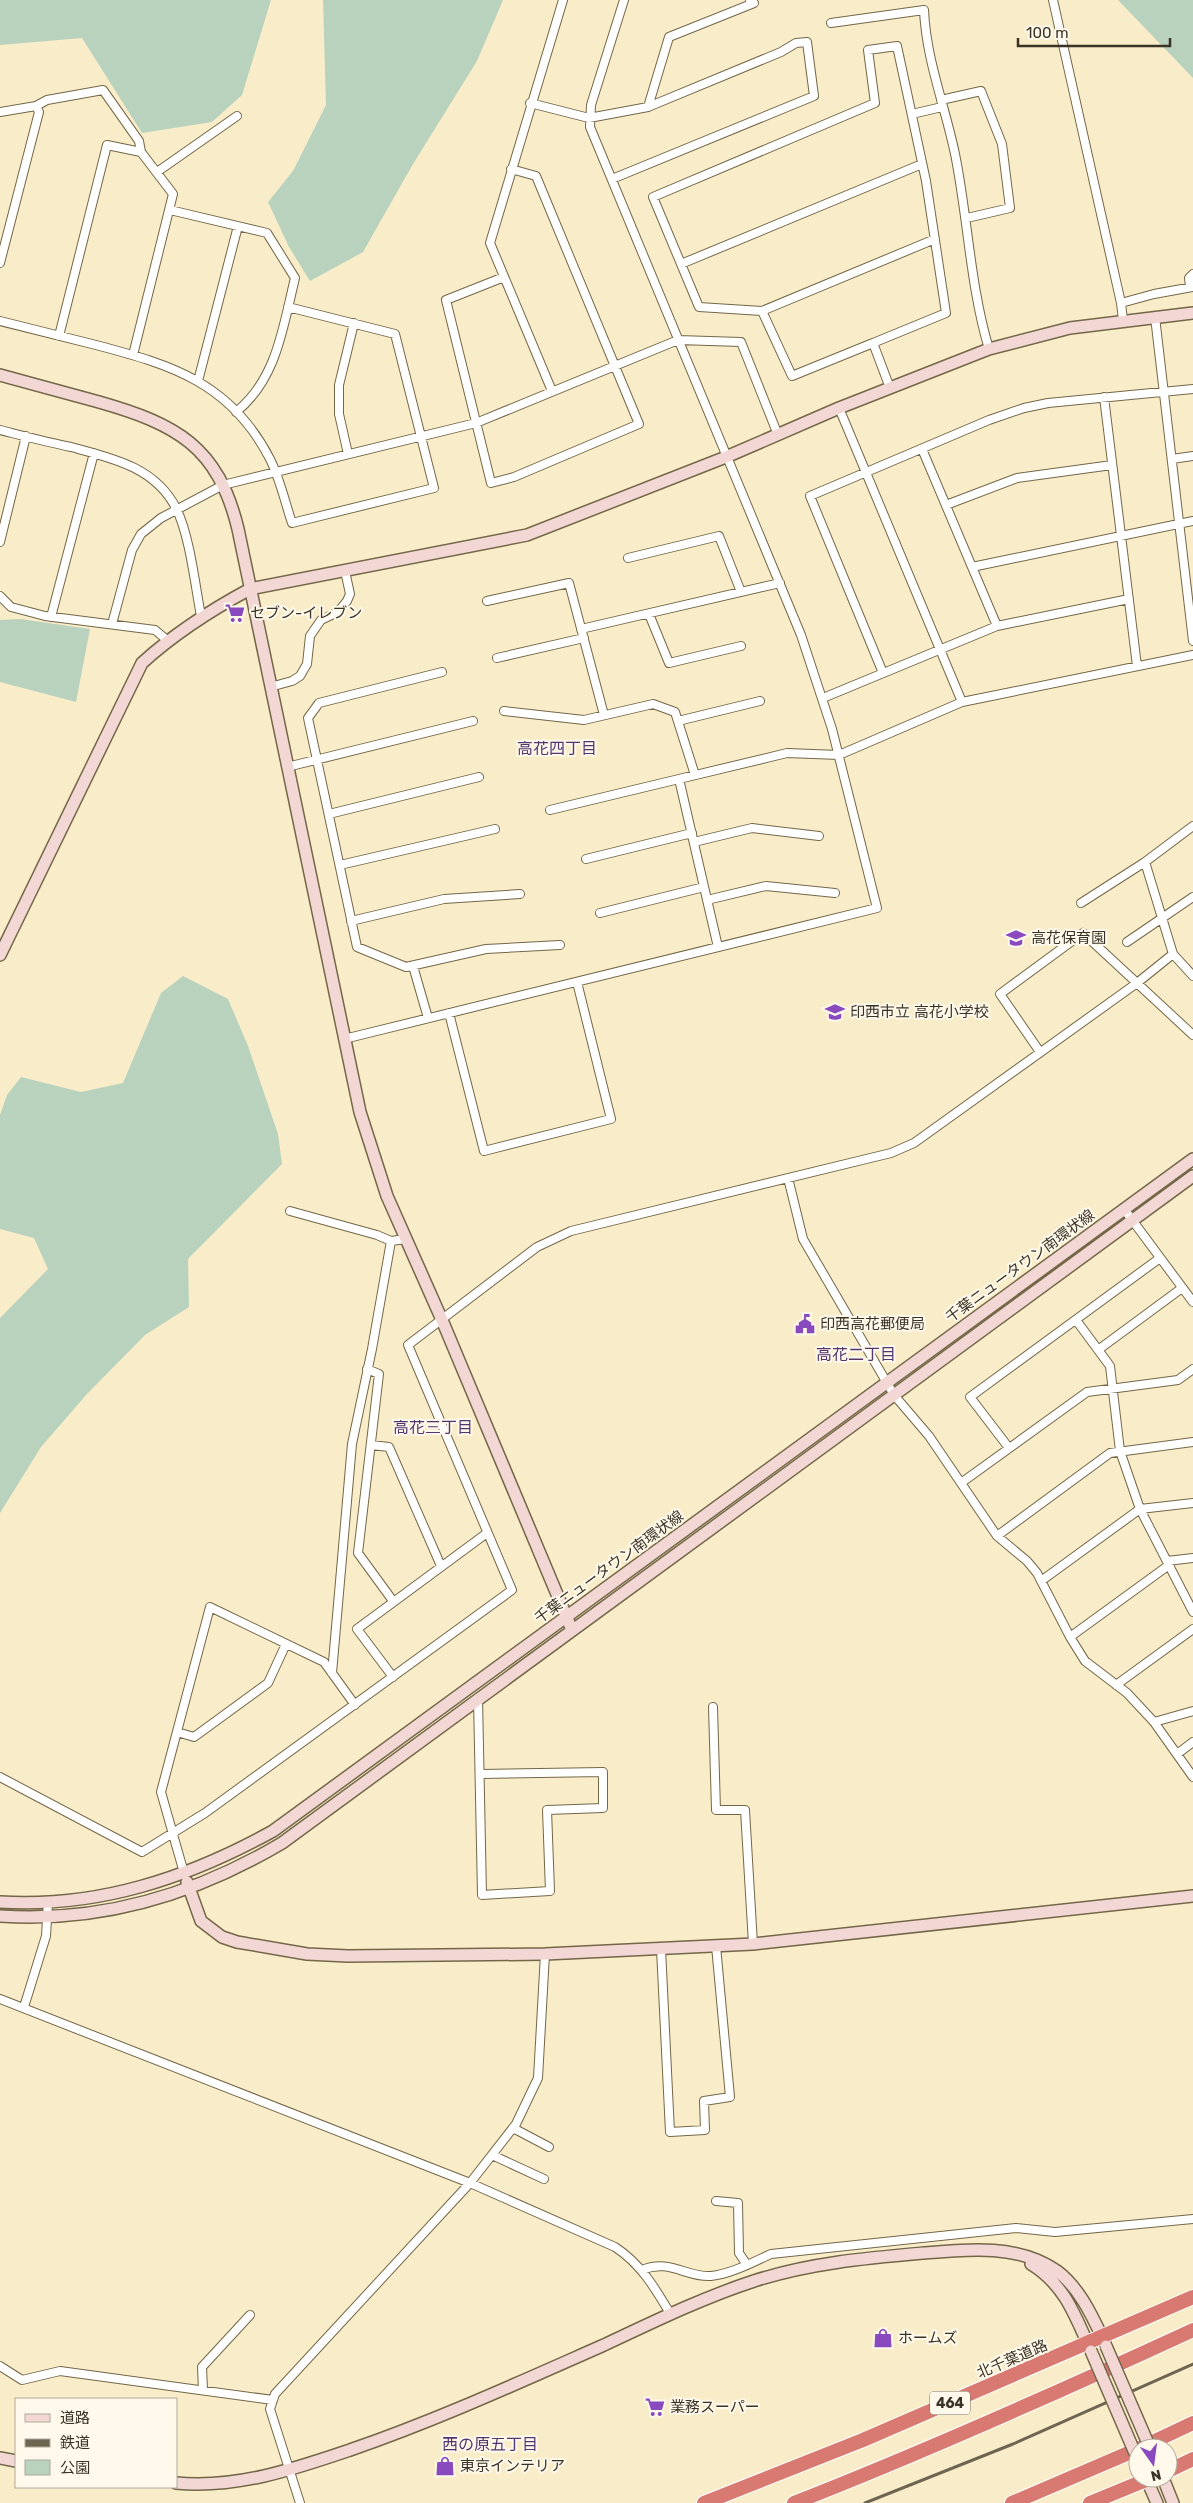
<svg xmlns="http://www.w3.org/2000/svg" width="1193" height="2503" font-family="Rubik,'Noto Sans JP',sans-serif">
<rect width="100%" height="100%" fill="#f9ecc9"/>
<path fill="#b9d2be" d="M 0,0 L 271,0 L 242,95 L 212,122 L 142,133 L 82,38 L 0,45 Z
M 323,0 L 503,0 L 477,61 L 413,164 L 363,252 L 310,281 L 289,247 L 268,202 L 293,171 L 326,105 Z
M 1118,0 L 1193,0 L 1193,78 Z
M 20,619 L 90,629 L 76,702 L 0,682 L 0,620 Z
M 183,976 L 228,999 L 248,1046 L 278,1134 L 282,1164 L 188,1259 L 189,1307 L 145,1335 L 87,1394 L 41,1447 L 0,1513 L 0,1318 L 48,1269 L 34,1238 L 0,1229 L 0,1115 L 7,1095 L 21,1077 L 81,1092 L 123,1083 L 161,993 Z"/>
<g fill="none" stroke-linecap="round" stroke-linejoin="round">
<defs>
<path id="street" d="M 1053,0 L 1121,303 L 1123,320
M 831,23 L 924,10 C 926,59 945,106 955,154 C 968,218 970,286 989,349
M 941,100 L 981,91 L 1002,144 L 1010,208 L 967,218
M 530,103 L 589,118 L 648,107 L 781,52 L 796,43 L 807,42 L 814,96 L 612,179
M 36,106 L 47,100 L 103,90 L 139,141 L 141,152
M 648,107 L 669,37 L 754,3 L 750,0
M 0,112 L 36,106 L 39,112 L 0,263
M 912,114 L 942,107
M 157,172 L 237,116
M 170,210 L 267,233 L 295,278 C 283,327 277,379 236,412
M 681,264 L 922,164
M 504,277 L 446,300 L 491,483 L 514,477 L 639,424 L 536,176 L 511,169
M 1190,287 L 1189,278 L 1193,274
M 1121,303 L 1154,294 L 1193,287
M 762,311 L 935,239
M 1155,317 L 1193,641
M 0,321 C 32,329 64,337 96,345 C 172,365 231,383 270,459 C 280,479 285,502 292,523 L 434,488 L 395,334 L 288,307
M 59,336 L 107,145 L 141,152 L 173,194 L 133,355
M 873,343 L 792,376 L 762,311 L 699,307 L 653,197 L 875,103 L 868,50 L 897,46 L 926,181 L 946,313 L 873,343 L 890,388
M 198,381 L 238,226
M 552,391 L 490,243 L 563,0
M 1104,397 L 1137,666
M 839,408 L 962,702
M 0,430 C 24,436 47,442 71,447 C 112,458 155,467 176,508 C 190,536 195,585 201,616
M 922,449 L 997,626
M 348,454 L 339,414 L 339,385 L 354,323
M 1172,459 L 1193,456
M 946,505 L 1017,478 L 1112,465
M 0,542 L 26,436
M 628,558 L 719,536 L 741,592
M 972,567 L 1193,521
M 0,596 L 11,607 L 45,616 L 155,630 L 167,640
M 487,601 L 569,583 L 604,715
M 649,614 L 669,663 L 741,646
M 51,617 L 94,453
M 112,624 L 132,550 L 141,534 L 161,518 L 223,485 L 476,423 L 678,340 L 741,342 L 778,435
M 581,629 L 780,583
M 497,658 L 584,638
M 442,672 L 319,703 L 308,718 L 357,947 L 406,967 L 486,949 L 560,945
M 883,673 L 810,496 L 989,420 L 1024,408 L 1048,403 L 1193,389
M 270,687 L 292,681 L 300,676 L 307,664 L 310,636 L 321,620 L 338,612 L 347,601 L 350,594 L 345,571
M 823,698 L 997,626 L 1129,599
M 504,711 L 584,720 L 653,704 L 675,712 L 695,775
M 678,721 L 760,701
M 287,767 L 473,721
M 550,810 L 679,779
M 329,814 L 479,777
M 1193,826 L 1145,862 L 1173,954 L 1193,976
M 694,842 L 752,828 L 819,836
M 586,859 L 692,833
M 340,865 L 495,829
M 707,900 L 766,886 L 835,893
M 1081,903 L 1145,862
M 600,913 L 704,887
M 351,921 L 444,899 L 520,894
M 1127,942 L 1193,897
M 718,947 L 679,779 L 787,753 L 839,755 L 962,702 L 1193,655
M 413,966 L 428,1018
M 449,1013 L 484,1151 L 611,1119 L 577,982
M 344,1039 L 877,908 L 832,729 L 801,635 L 590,127 L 591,105 L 624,0
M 1040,1052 L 1000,994 L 1083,933 L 1193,1035
M 788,1178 L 803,1239 L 894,1395 L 929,1436 L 997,1536 L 1027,1561 L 1037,1573 L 1070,1637 L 1085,1661 L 1127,1693 L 1154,1722 L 1193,1777
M 1124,1209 L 1193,1302
M 290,1211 L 377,1235 L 391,1241 L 406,1239
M 1076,1320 L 1110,1366 L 1120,1451 L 1140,1509 L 1193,1612
M 1098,1350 L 1182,1288
M 367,1369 L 379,1374 L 358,1553 L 393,1601
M 371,1445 L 389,1447 L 441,1566
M 1009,1448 L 970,1397 L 1160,1258
M 961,1483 L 1087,1392 L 1178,1380 L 1193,1369
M 997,1536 L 1110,1453 L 1193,1442
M 1167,1561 L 1193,1558
M 1041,1581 L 1140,1509 L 1193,1503
M 1070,1637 L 1169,1565
M 332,1673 L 352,1444 L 372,1349 L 391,1241
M 393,1677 L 357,1629 L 487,1533
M 1116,1685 L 1193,1629
M 478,1698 L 482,1895 L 550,1891 L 547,1810 L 603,1808 L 603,1772 L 480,1774
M 713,1707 L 716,1810 L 745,1810 L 753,1944
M 1154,1722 L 1193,1711
M 177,1732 L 194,1737 L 268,1683 L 286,1644
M 1177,1754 L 1193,1742
M 0,1777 L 142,1852 L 205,1813 L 512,1590 L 408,1345 L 537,1247 L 571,1231 L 891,1153 L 914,1143 L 1137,983 L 1173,954
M 184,1873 L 161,1792 L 210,1607 L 324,1662 L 355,1705
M 661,1949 L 670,2132 L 705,2130 L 704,2101 L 730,2097 L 716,1946
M 0,1999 L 470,2183 L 615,2247 C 641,2264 655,2288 671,2315
M 24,2007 L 46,1936 L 48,1902
M 513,2128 L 549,2147
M 492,2155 L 544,2179
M 716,2201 L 738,2203 L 739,2253 L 747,2265
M 642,2270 C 669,2258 687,2278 711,2276 C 731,2274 753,2262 771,2254 L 1016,2228 L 1055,2232 L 1193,2219
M 0,2366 L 22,2380 L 60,2371 L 273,2400
M 203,2390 L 202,2367 L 250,2315
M 300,2503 L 270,2409 L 275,2394 L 470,2183 L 516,2124 L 538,2078 L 545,1954"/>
<path id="secondary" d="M 0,375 C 33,384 66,393 99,402 C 176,424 218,446 238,529 L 360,1112 L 387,1196 L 442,1320 L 572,1630
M 0,955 L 142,663 C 175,633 211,610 250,589 L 527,535 L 726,457 L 839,408 L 989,349 L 1070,328 L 1193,313
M 187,1882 L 201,1921 L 222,1937 L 237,1942 L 307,1954 L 348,1956 L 545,1954 L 753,1944 L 1193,1896
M 0,1902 C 98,1908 188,1878 273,1831 L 1193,1159
M 0,1916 C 101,1923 196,1894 282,1843 L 1193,1176
M 1031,2264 C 1064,2284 1075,2315 1090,2349
M 0,2458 L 16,2461
M 1146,2478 L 1157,2503
M 1163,2478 L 1173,2503
M 176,2483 C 236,2489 294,2469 350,2450 C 437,2420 520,2382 604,2345 C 653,2322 702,2298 754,2281 C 809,2263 867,2258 924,2253 C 968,2249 1019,2244 1057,2271 C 1080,2288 1093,2318 1105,2343"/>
<path id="highway" d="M 1140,2448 L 1193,2423
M 1168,2471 L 1193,2459
M 704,2503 L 863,2440 L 1193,2297
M 794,2503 C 929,2450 1061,2391 1193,2330
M 1012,2503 L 1138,2449
M 1090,2503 L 1151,2478"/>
</defs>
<use href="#street" stroke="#736748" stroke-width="10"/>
<use href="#secondary" stroke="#736748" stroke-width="14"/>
<use href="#highway" stroke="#fff" stroke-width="16"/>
<use href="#street" stroke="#fff" stroke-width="8"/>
<use href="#secondary" stroke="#f3d7d4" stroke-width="11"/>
<use href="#highway" stroke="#d87a71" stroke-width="14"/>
<path stroke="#6d6552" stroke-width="3" d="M 865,2503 L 1013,2444 L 1193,2364"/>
<defs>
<path id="secondary-bridge" d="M 1106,2346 L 1150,2448
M 1091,2351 L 1138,2460"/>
</defs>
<use href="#secondary-bridge" stroke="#736748" stroke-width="14" stroke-linecap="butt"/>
<use href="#secondary-bridge" stroke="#f3d7d4" stroke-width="11"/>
</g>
<defs>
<symbol id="supermarket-bare" viewBox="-9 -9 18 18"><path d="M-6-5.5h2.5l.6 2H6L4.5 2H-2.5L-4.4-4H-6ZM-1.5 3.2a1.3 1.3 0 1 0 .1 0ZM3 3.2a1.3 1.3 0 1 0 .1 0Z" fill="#8a4abf" stroke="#fff9eb" stroke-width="2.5" paint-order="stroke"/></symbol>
<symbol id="school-bare" viewBox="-9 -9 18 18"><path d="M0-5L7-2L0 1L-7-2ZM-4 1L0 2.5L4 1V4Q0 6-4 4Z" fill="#8a4abf" stroke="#fff9eb" stroke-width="2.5" paint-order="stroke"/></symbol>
<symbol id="civic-bare" viewBox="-9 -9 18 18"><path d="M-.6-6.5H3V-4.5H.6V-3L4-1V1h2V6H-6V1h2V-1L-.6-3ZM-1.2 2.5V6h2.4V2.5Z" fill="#8a4abf" stroke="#fff9eb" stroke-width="2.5" paint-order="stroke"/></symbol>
<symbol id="shop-bare" viewBox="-9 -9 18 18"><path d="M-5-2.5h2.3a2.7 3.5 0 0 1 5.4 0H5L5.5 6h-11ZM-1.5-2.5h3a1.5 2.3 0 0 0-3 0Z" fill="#8a4abf" stroke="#fff9eb" stroke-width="2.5" paint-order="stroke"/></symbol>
</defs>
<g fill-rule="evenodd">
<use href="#supermarket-bare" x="221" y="599" width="28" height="28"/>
<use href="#school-bare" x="1002" y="924" width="28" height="28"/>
<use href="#school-bare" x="821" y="998" width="28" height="28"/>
<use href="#civic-bare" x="791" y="1310" width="28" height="28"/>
<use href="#shop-bare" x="869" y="2324" width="28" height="28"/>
<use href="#supermarket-bare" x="641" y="2393" width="28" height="28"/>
<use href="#shop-bare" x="431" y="2452" width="28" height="28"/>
</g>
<g text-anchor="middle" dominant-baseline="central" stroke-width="4" stroke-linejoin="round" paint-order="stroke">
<rect fill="#fff9eb" stroke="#746e61" stroke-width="1" x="930" y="2391.5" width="40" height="23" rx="4"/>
<g font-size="14" font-weight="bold" fill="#393326">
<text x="950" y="2403">464</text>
</g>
<g font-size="15" fill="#393326" stroke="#fff9eb" text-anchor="start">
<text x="250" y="613">セブン-イレブン</text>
<text x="1031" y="938">高花保育園</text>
<text x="850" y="1012">印西市立 高花小学校</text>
<text x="820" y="1324">印西高花郵便局</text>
<text x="898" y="2338">ホームズ</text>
<text x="670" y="2407">業務スーパー</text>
<text x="460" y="2466">東京インテリア</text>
</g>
<g font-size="15" fill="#393326" stroke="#fff9eb">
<text transform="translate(1020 1266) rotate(-36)">千葉ニュータウン南環状線</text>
<text transform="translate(609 1567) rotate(-36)">千葉ニュータウン南環状線</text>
<text transform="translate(1012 2359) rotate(-23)">北千葉道路</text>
</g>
<g font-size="16" fill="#543670" stroke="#fff9eb">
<text x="557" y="748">高花四丁目</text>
<text x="856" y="1354">高花二丁目</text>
<text x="433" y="1427">高花三丁目</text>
<text x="490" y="2444">西の原五丁目</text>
</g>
</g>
<rect x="15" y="2398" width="162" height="90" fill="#fff9eb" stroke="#b0aa9c"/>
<rect x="25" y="2414" width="25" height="8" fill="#f3d7d4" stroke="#b0aa9c"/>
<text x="60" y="2423" font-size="15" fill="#393326">道路</text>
<rect x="25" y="2439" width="25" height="8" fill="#6d6552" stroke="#b0aa9c"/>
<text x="60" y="2448" font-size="15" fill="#393326">鉄道</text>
<rect x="25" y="2460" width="25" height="15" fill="#b9d2be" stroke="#b0aa9c"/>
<text x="60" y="2473" font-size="15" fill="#393326">公園</text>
<g transform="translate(1153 2463) rotate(166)"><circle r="24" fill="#fff9eb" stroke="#b0aa9c"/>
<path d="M0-4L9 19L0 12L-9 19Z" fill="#8a4abf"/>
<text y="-8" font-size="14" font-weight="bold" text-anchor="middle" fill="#393326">N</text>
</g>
<path d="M1018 38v8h152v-8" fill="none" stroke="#393326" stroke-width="2.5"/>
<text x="1026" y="38" font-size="15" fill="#393326" stroke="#fff9eb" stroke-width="4" paint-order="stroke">100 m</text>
</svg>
